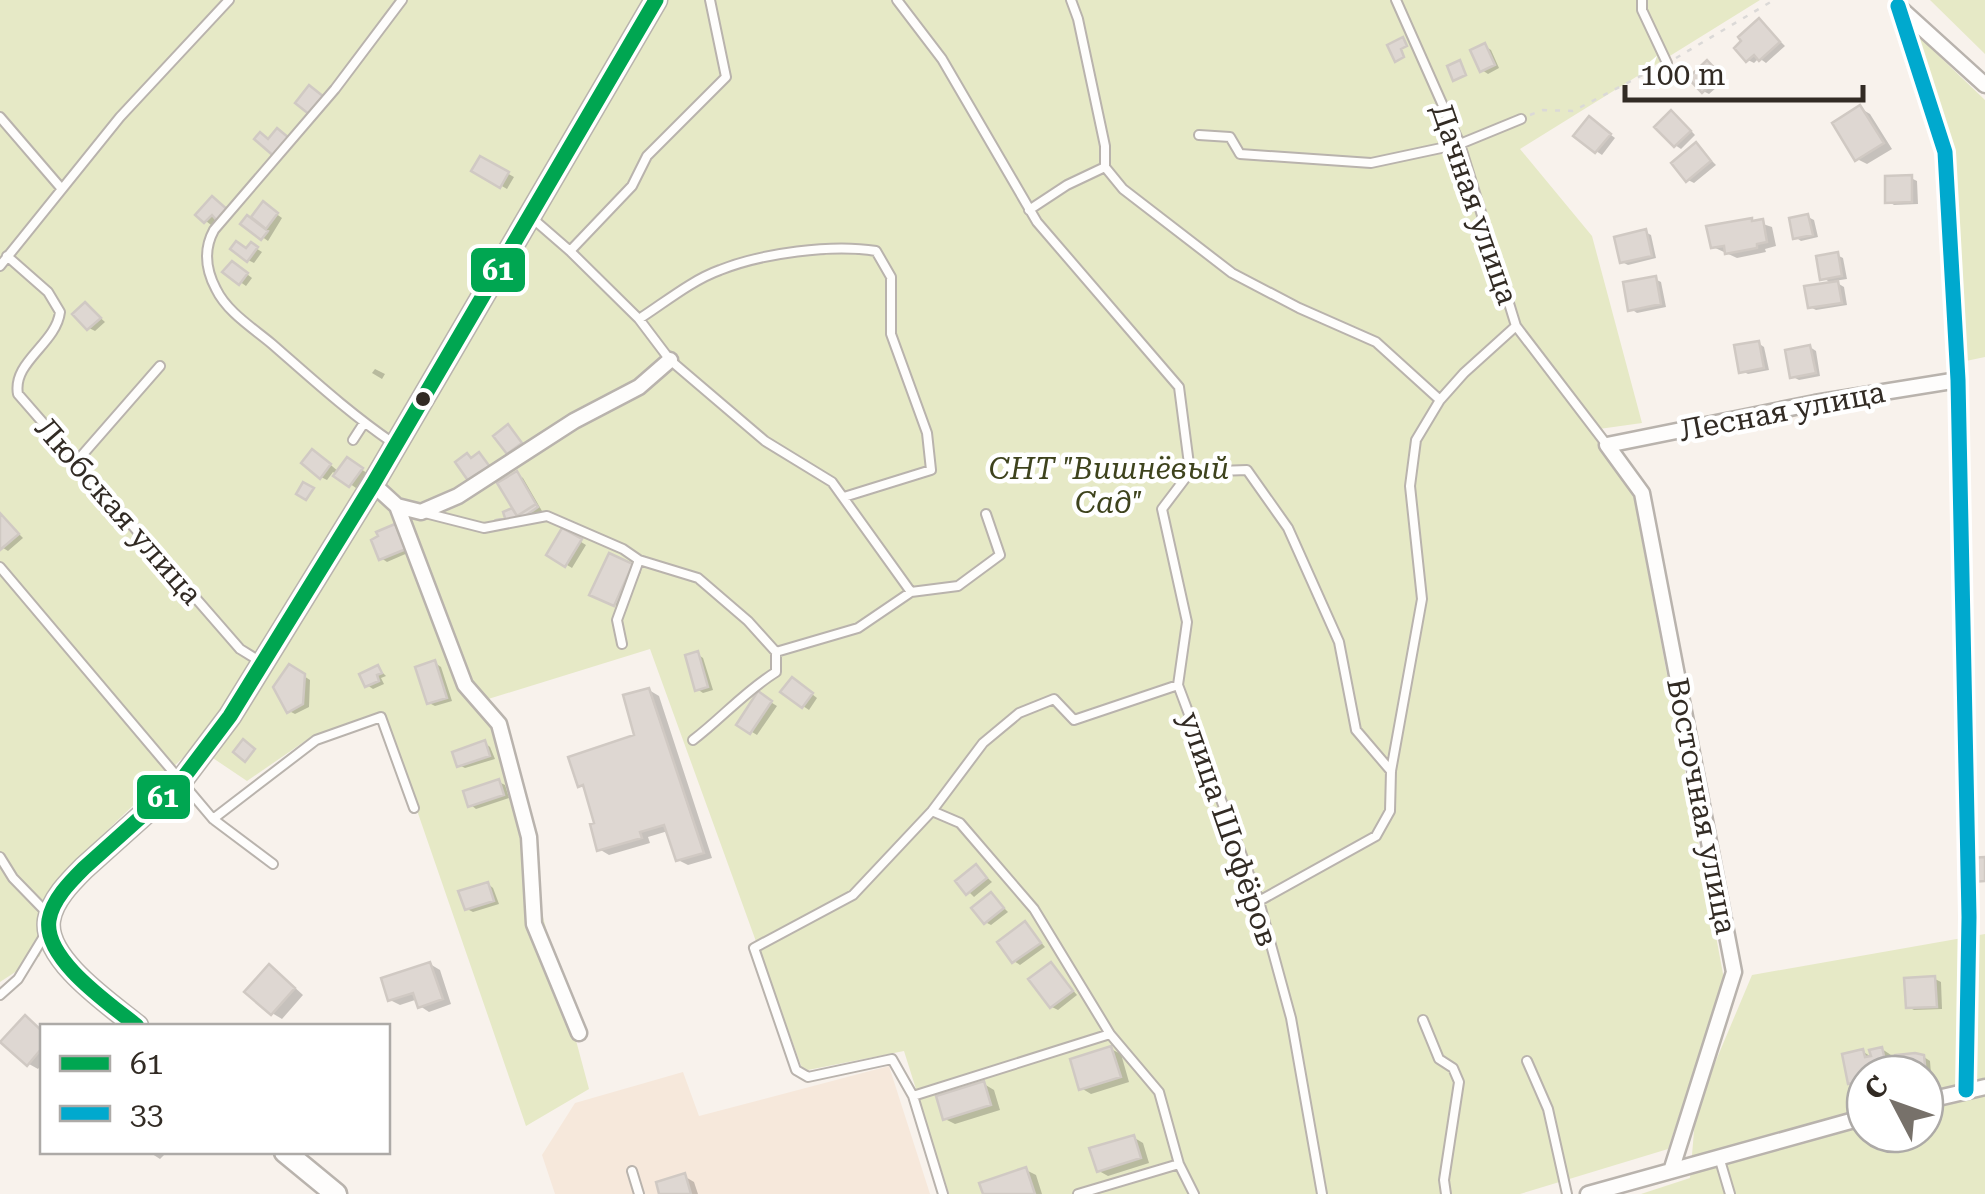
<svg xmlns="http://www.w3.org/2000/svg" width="1985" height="1194" font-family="'Roboto Serif',serif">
<rect width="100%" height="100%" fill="#f8f2ec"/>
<path fill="#f6e8db" d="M 889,1066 L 930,1194 L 555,1194 L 542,1155 L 575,1103 L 683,1072 L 699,1116 Z"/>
<path fill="#e6e9c6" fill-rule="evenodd" d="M 0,0 L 1760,0 L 1520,149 L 1592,236 L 1642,423 L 1592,430 L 1634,498 L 1724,979 L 1668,1149 L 1520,1194 L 949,1194 L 904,1051 L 803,1071 L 650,649 L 485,700 L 589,1089 L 526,1126 L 383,712 L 311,737 L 247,781 L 195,746 L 69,867 L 50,898 L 40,956 L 0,982 Z
M 1930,0 L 1985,0 L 1985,54 Z
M 1913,31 L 1985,100 L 1985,357 L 1966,361 L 1949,179 Z
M 1985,934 L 1985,1194 L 1641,1194 L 1690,1178 L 1696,1108 L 1752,975 ZM 1865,1074 L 1925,1074 L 1925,1134 L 1865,1134 Z"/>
<path fill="#0003" d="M 1760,21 L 1785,46 L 1766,63 L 1759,58 L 1754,63 L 1748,60 Z
M 1485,46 L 1491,50 L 1499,68 L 1488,74 L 1482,70 Z
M 1713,67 L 1725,80 L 1709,94 L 1703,91 Z
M 1860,108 L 1870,114 L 1892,149 L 1867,164 L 1857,159 Z
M 1677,116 L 1695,135 L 1681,149 L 1675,145 Z
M 1595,123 L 1615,138 L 1602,155 L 1596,151 Z
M 1696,145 L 1716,165 L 1694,183 L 1688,180 Z
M 481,159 L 514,177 L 507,189 L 474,170 Z
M 1911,178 L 1917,181 L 1918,204 L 1894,205 L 1888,201 Z
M 219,202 L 233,215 L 226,223 L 218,217 L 211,225 L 206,221 Z
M 264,205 L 282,218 L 268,241 L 244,224 Z
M 1808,217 L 1814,220 L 1818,237 L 1801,241 L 1795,237 Z
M 1751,220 L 1772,227 L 1776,246 L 1765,249 L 1766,252 L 1737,258 L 1713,247 Z
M 1645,232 L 1651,235 L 1656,258 L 1628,265 L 1622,262 Z
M 251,245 L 262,252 L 254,263 L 248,260 Z
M 1837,255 L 1843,258 L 1847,279 L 1834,281 L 1844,287 L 1847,305 L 1816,310 L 1810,307 L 1833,284 L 1823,278 Z
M 238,267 L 252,278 L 246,286 L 226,272 Z
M 1655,279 L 1661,282 L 1666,307 L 1637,313 L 1631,309 Z
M 86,305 L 105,322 L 95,331 L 89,328 Z
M 1758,343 L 1764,347 L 1769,370 L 1748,374 L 1742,371 Z
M 1810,347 L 1816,351 L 1820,376 L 1799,380 L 1793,377 Z
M 375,369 L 385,374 L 382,379 L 372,373 Z
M 508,427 L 526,447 L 514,456 L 508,452 Z
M 319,455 L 339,472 L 347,460 L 367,473 L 356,488 L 333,472 L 327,480 L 321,477 Z
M 517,474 L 523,478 L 542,511 L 525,523 L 508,519 L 506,513 L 516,509 Z
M 0,515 L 23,538 L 8,551 L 0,546 Z
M 395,527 L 401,530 L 410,552 L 387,562 L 381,558 Z
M 563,531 L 586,545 L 572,568 L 549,554 Z
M 632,566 L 641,572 L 624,609 L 602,599 Z
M 697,654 L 703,658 L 713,690 L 703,693 L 697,689 Z
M 435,663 L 441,667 L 452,701 L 435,706 L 429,703 Z
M 290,667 L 310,680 L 309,707 L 295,714 L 289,711 Z
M 378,668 L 386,676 L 381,678 L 384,684 L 373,689 L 367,685 Z
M 798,683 L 817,698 L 809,710 L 803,706 Z
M 649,690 L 659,696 L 712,858 L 688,865 L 678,860 L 668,831 L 648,837 L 650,843 L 609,855 L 599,849 L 598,825 L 587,789 L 580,786 L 637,736 Z
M 759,695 L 777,706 L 757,735 L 739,724 Z
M 485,743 L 490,747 L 495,759 L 465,768 L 459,765 Z
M 499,782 L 505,785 L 509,798 L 476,809 L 471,805 Z
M 976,867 L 992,882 L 974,897 L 958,881 Z
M 488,884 L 493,888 L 499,904 L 473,912 L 467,909 Z
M 991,895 L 1008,912 L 991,925 L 985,922 Z
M 1025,924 L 1045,947 L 1020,965 L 1014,961 Z
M 430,964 L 440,970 L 451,1004 L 429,1012 L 420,1006 L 418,999 L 400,1005 L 390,1000 Z
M 1051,965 L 1077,995 L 1058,1010 L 1052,1007 Z
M 279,973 L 303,995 L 282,1019 L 272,1013 Z
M 1935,979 L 1941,982 L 1942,1009 L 1914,1010 L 1908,1007 Z
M 25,1018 L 42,1030 L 42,1064 L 38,1069 L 29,1064 Z
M 1111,1049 L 1121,1054 L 1129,1082 L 1091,1094 L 1081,1088 Z
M 1882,1049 L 1891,1055 L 1895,1074 L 1865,1074 L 1865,1087 L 1860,1088 L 1851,1082 L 1862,1051 L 1873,1058 Z
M 1924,1057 L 1930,1061 L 1932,1087 L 1925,1088 L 1925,1074 L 1899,1074 Z
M 984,1084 L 994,1090 L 1000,1110 L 955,1124 L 945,1119 Z
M 1133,1137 L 1143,1143 L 1149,1163 L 1108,1176 L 1099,1171 Z
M 149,1152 L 167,1152 L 160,1159 Z
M 1026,1170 L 1036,1175 L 1042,1194 L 985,1194 Z
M 684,1176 L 694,1182 L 698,1194 L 662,1194 Z"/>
<path fill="#ded7d2" stroke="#d0c9c3" stroke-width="2.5" d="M 1759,18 L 1780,42 L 1759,61 L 1754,55 L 1746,62 L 1734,48 L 1741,41 L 1738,37 Z
M 1403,37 L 1407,46 L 1401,49 L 1404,57 L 1395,62 L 1387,45 Z
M 1485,43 L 1495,65 L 1480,72 L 1470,50 Z
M 1460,60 L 1466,75 L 1453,81 L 1447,66 Z
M 1707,60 L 1721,75 L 1702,93 L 1688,78 Z
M 309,85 L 324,97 L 310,115 L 295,103 Z
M 1860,105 L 1884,143 L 1855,161 L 1832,123 Z
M 1671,110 L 1691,131 L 1674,147 L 1654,127 Z
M 1589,116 L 1611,134 L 1595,153 L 1573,136 Z
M 277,128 L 289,138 L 276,158 L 254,139 L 260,132 L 268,139 Z
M 1696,142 L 1711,161 L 1686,182 L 1671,163 Z
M 480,156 L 509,172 L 500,188 L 471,171 Z
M 1912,175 L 1912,202 L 1885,203 L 1885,176 Z
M 212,196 L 229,211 L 218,222 L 212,215 L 204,223 L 195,215 Z
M 263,201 L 278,213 L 266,229 L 251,217 Z
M 1808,214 L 1813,235 L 1793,239 L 1789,218 Z
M 247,215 L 268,231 L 261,240 L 240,224 Z
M 1752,218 L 1752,221 L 1763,219 L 1767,242 L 1757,244 L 1757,248 L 1725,254 L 1724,246 L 1711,248 L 1706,226 Z
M 1646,229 L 1652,256 L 1620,263 L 1614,237 Z
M 236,241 L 246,248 L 251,242 L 258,247 L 247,262 L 230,249 Z
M 1838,252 L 1842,276 L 1820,280 L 1816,256 Z
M 232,261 L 248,273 L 239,285 L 222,272 Z
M 1656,276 L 1661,304 L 1628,311 L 1623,282 Z
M 1838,281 L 1842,303 L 1808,308 L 1804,286 Z
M 85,302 L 101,318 L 87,330 L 72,314 Z
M 1759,341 L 1764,368 L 1739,373 L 1734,345 Z
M 1810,345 L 1816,373 L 1790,378 L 1785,350 Z
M 508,424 L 522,443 L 507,454 L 493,436 Z
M 312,449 L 331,464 L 320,479 L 301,463 Z
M 479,452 L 490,467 L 469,482 L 455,462 L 467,453 L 471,458 Z
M 347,457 L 363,468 L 349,487 L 333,476 Z
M 517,471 L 536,504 L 517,516 L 497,483 Z
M 303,482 L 314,488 L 306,500 L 296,494 Z
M 536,504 L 538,507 L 518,521 L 499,525 L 496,520 L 505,518 L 503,512 L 512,508 L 517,516 Z
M 0,513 L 19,534 L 0,550 Z
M 395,524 L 406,549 L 379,560 L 371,540 L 378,536 L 376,532 Z
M 562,528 L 582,539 L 565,567 L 546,555 Z
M 609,553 L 633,564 L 614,606 L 589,595 Z
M 698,651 L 708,687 L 695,691 L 685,655 Z
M 435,660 L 447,698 L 427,704 L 415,667 Z
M 289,664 L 305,674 L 303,704 L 287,713 L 273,687 Z
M 378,665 L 382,673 L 377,675 L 379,681 L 365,687 L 359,674 Z
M 792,677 L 813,693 L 802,708 L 780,692 Z
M 649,688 L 704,853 L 676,861 L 664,825 L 640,832 L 642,838 L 597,851 L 590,824 L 594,823 L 583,785 L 578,787 L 568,757 L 634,735 L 623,695 Z
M 758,691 L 772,701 L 750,734 L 736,725 Z
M 243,739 L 255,749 L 245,762 L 233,752 Z
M 485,740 L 490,756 L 457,767 L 452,752 Z
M 499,779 L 504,795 L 468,807 L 463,791 Z
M 1985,857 L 1985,881 L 1972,882 L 1970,858 Z
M 976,864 L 987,878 L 966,895 L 955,881 Z
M 488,882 L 494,901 L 465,910 L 458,891 Z
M 991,892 L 1004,908 L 984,924 L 971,908 Z
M 1025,921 L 1041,943 L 1012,963 L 997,942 Z
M 430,962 L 443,999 L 418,1008 L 413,993 L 388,1001 L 381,978 Z
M 1051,962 L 1073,991 L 1050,1008 L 1028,979 Z
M 269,964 L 295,988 L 271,1015 L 244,992 Z
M 1935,976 L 1937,1007 L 1906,1008 L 1904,978 Z
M 25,1015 L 42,1031 L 42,1048 L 27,1066 L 0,1042 Z
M 1111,1046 L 1121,1077 L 1079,1090 L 1070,1059 Z
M 1882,1047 L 1888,1074 L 1874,1074 L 1873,1069 L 1867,1069 L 1865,1080 L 1848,1084 L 1842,1054 L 1863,1049 L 1865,1057 L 1871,1056 L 1869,1050 Z
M 1915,1053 L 1924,1055 L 1927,1085 L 1925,1074 L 1897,1074 L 1895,1055 Z
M 984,1081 L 991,1105 L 943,1120 L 936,1096 Z
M 1134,1135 L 1141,1158 L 1097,1172 L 1089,1148 Z
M 1026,1167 L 1035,1194 L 983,1194 L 979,1183 Z
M 685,1173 L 691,1194 L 659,1194 L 656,1182 Z"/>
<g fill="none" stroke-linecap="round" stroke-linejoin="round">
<defs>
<path id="lane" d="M 710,0 L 726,77 L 647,156 L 632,186 L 570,251 L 639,319 L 670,360 L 765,441 L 832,482 L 911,592
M 897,0 L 942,59 L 1037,222 L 1179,387 L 1190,472 L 1247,470 L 1288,528 L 1339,642 L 1356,730 L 1391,771
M 1071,0 L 1078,19 L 1105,146 L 1105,167 L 1123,189 L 1232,273 L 1299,308 L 1376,342 L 1440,400 L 1416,440 L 1410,486 L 1422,599 L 1391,771 L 1390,811 L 1376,836 L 1259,901
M 1396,0 L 1460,144 L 1516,326 L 1607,445
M 1642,0 L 1642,10 L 1667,63
M 0,117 L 61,188
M 1199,135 L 1230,137 L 1240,154 L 1371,163 L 1460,144 L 1521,119
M 1029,210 L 1067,185 L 1105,167
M 532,218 L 570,251
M 7,256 L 48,292 L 60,312 C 56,344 12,362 18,394 L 240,649 L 261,662
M 0,266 L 120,117 L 229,0
M 639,319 C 664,303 692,280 720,270 C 763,253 831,244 876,251 L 891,277 L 891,334 L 927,433 L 931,470 L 844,497
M 1440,400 L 1464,373 L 1516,326
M 353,440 L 364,423
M 393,443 C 349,413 311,378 272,344 C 253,328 227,312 216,289 C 206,270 203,250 214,230 L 335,89 L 402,0
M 77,461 L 160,366
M 1190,472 L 1162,509 L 1187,622 L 1178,685 L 1259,901 L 1291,1018 L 1322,1194
M 425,513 L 484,528 L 547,516 L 623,549 L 639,560 L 698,578 L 748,621 L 776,652 L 858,628 L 911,592 L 958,586 L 1000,555 L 986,514
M 0,567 L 213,819 L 273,864
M 622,644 L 617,620 L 639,560
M 693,740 C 722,718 745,691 776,672 L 776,652
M 932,811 L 960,823 L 1034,909 L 1110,1034 L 1159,1092 L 1179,1164 L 1194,1194
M 213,819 L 316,740 L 381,717 L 414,808
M 0,857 L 13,878 L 49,915
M 0,995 L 18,979 L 46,933
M 1423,1020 L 1439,1059 L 1453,1068 L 1459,1082 L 1444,1180 L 1446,1194
M 1527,1061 L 1548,1109 L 1567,1194
M 913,1096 L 1110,1034
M 1719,1157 L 1730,1194
M 632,1171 L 639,1194
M 943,1194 L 913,1096 L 892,1059 L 808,1077 L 796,1070 L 754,948 L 853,895 L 932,811 L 983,743 L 1019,713 L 1054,699 L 1074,720 L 1178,685
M 1078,1194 L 1179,1164"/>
<path id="street" d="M 1898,6 L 1945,152 L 1958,380 L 1969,917 L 1966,1090
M 1900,8 L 1985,85
M 373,484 L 397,506
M 579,1033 L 534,924 L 529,837 L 499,724 L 465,685 L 397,506 L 421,512 L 458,496 L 574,421 L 639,387 L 670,360
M 1925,1101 L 1985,1087
M 1671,1171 L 1734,972 L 1642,493 L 1607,445 L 1815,403 L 1958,380
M 1588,1194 L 1865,1117"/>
<path id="secondary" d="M 137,1026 C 110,1004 43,959 49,920 C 52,900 70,882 84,868 L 181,781 L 230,716 L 373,484 L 656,0
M 285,1152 L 336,1194"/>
</defs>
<use href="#lane" stroke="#b9b3ad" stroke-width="12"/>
<use href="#street" stroke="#b9b3ad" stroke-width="19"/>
<use href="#secondary" stroke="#b9b3ad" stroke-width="25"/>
<path stroke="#dbd9d7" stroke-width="2.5" stroke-dasharray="5 8" stroke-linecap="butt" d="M 1676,58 L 1774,0
M 1530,115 L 1543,110 L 1573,111 L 1656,68"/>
<use href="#lane" stroke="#fefdfc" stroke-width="8"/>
<use href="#street" stroke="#fefdfc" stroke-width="14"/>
<use href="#secondary" stroke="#fefdfc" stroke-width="20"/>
<defs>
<path id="bus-1" d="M 137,1026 C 110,1004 43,959 49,920 C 52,900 70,882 84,868 L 181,781 L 230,716 L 373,484 L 656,0"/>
<path id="bus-2" d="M 1898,6 L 1945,152 L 1958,380 L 1969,917 L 1966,1090"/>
</defs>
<use href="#bus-1" stroke="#fff" stroke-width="22"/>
<use href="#bus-2" stroke="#fff" stroke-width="22"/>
<use href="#bus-1" stroke="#00a651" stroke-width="15"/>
<use href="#bus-2" stroke="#00a9ce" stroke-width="15"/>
</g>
<circle fill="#322b24" stroke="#fff" stroke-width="4" cx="423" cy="399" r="9"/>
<g text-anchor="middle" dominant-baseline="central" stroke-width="9" stroke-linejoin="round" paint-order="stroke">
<g font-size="30" fill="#322b24" stroke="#fff">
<text transform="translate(1475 204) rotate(71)">Дачная улица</text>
<text transform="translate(1782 411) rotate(-11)">Лесная улица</text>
<text transform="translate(119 511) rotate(49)">Любская улица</text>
<text transform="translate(1702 806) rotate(79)">Восточная улица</text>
<text transform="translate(1229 829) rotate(71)">улица Шофёров</text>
</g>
<g font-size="30" font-style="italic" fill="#3e431d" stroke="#fff">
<text x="1109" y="468">СНТ "Вишнёвый<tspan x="1109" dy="34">Сад"</tspan></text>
</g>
</g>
<g stroke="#fff" stroke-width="4">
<rect x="469" y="246" width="58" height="48" rx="10" fill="#00a651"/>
<rect x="135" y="773" width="57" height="48" rx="10" fill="#00a651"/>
</g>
<g font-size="28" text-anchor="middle" font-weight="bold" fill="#fff">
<text x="498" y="280">61</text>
<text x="163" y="807">61</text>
</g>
<rect x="40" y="1024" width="350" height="130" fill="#ffffff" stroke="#adaaa7" stroke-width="2.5"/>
<rect x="60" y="1056" width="50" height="15" fill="#00a651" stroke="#adaaa7" stroke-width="2.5"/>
<text x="130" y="1074" font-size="30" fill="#322b24">61</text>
<rect x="60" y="1106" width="50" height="15" fill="#00a9ce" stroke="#adaaa7" stroke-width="2.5"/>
<text x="130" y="1124" font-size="30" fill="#322b24">33</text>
<g transform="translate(1895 1104) rotate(311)"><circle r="48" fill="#ffffff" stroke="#adaaa7" stroke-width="2.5"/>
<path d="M0-8L18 38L0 25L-18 38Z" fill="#77716a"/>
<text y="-15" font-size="28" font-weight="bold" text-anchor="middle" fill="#322b24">С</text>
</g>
<path d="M1625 85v15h238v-15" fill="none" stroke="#322b24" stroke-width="5"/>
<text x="1640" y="85" font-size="30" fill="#322b24" stroke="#ffffff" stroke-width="8" paint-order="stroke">100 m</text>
</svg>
